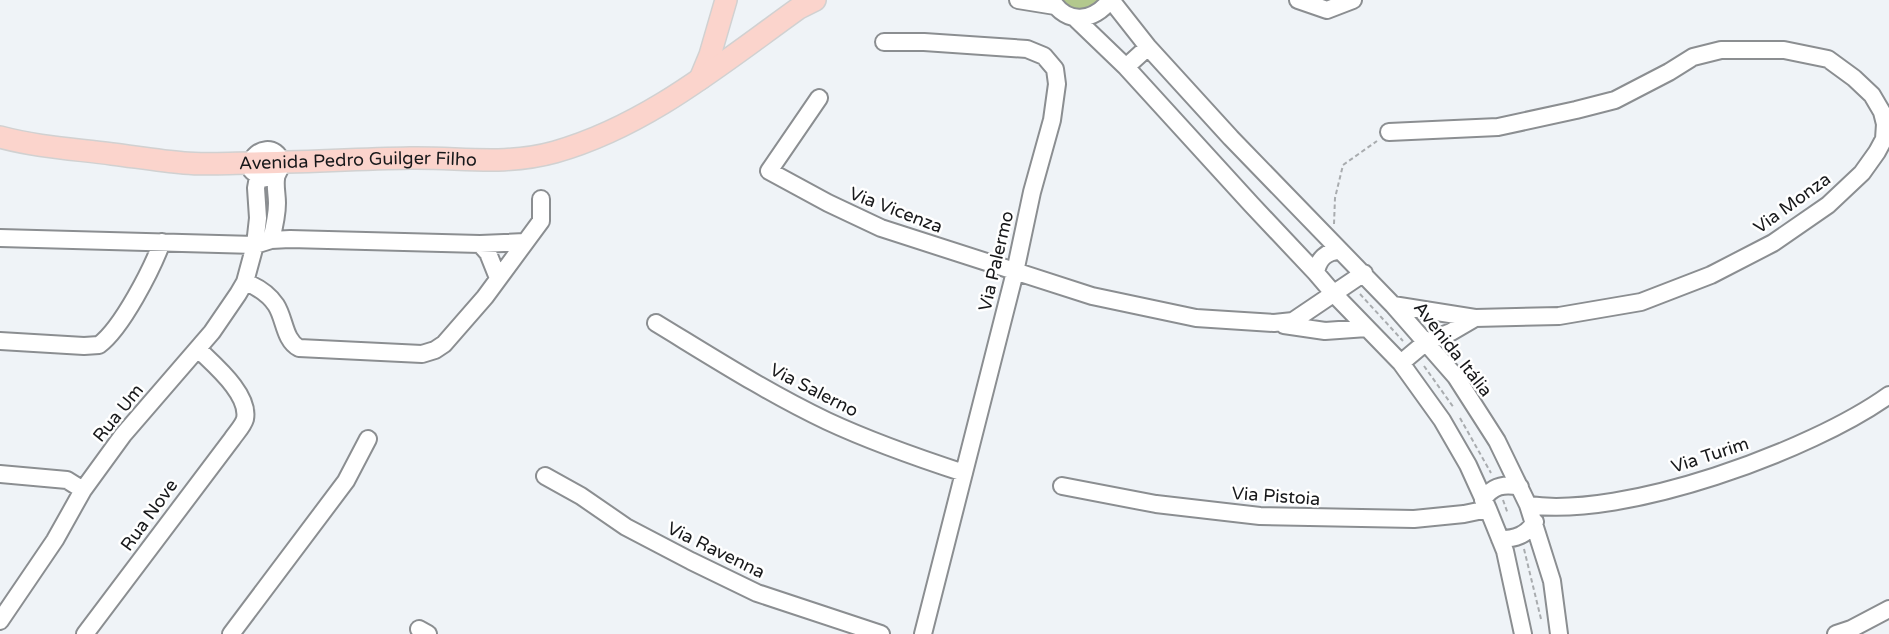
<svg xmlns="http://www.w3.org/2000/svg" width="1889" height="634" font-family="'Varela Round',sans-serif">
<rect width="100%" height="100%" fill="#eff3f7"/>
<path fill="#b3c88d" d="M 1059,0 L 1102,0 C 1083,11 1077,15 1059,0 Z"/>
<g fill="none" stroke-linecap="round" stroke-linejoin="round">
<defs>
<path id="minor" d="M 1018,0 L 1055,6
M 1052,0 C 1066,25 1094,22 1110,0
M 1111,0 L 1148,47 L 1231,138 L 1393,305 L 1456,377 L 1497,441 L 1528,505 L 1552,581 L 1559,634
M 1298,0 L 1327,10 L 1353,0
M 1074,17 L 1126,67 L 1251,204 L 1316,273 L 1334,294 L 1401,363 L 1442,420 L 1468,465 L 1488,509 L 1505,551 L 1523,634
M 884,42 L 924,42 L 1027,49 L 1044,56 L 1055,69 L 1057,84 L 1052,120 L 1032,192 L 1015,272 L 923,634
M 1126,67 L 1148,47
M 819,98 L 769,171 L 828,203 L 881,228 L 1092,296 L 1196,318 L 1274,323 L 1293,321 L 1364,273
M 1389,132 L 1498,127 L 1576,110 L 1615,100 L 1669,72 L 1693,57 L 1721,50 L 1784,50 L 1828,59 L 1854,78 L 1872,95 L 1882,112 L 1885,124 L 1884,139 L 1877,152 L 1862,173 L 1828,205 L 1773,243 L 1711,275 L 1641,302 L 1559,316 L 1475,318 L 1451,332 L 1426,342 L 1401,363
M 0,238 L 255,245 L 258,218 L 256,188 L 258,177
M 271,240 C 274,228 277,216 277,203 C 277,195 275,187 276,179 C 276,173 282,169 281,162 C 277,144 255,148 251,163 L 252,171 L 262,179 L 276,176
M 480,244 L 488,253 L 498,278
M 1316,273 C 1318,259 1326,251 1340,251
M 245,282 C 258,287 268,293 276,305 C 285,319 284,340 299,348 L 422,354 L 435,350 L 444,344 L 485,297 L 541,221 L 541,199
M 1393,305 L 1475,318
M 656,323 C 712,357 768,393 827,421 C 872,442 918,458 964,473
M 1284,325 L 1325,331 L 1367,328
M 0,341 L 84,346 L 99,345 C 122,328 152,269 162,242
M 0,474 L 67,480 L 83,490
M 545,476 L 581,496 L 626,527 L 691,561 L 757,593 L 881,634
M 1062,486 L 1156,504 L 1260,516 L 1414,519 L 1464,514 L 1488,509
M 1483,500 C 1492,486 1504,483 1520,487
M 1528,505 C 1624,519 1811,451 1889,395
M 1500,539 C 1516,539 1526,535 1535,522
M 0,621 L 55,540 L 83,490 L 123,435 L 212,332 L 238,294 L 245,282 L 255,245 L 271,240 L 290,239 L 480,244 L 525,242
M 419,629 L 428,634
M 85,634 L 232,439 C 236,433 243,426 245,419 C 250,394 213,364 198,349
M 231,634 L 346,481 L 368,439
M 1836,634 L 1851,629 L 1889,609"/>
<g id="major">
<path d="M 700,79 L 710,55 L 726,0"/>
<path id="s1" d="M 0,137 C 37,147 74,149 112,154 C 136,157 160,161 184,163 C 207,165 229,163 252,163 C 305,162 358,159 410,158 C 460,157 505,166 555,152 C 647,126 722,63 799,8 L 815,0"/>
</g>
</defs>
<use href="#minor" stroke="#8b8e91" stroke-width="20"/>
<use href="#major" stroke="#d1d1d1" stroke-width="24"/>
<path stroke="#a9acaf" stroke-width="2" stroke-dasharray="4.5 3" stroke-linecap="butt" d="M 1334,224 L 1335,198 L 1343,165 L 1377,141
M 1360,294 L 1403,341
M 1424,366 L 1454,408
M 1460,418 L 1491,473
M 1503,500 L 1508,514
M 1524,549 L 1541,619"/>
<use href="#minor" stroke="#fff" stroke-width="16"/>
<use href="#major" stroke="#fbd4cc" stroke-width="21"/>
</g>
<g text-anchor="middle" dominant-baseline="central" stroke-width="5" stroke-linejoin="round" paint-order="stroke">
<g font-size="18" fill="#17181a" stroke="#fff">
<text stroke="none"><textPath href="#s1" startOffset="360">Avenida Pedro Guilger Filho</textPath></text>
<text transform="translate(1792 203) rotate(-36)">Via Monza</text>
<text transform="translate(896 210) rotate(21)">Via Vicenza</text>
<text transform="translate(996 261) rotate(-77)">Via Palermo</text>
<text transform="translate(1453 349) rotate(52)">Avenida Itália</text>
<text transform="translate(814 390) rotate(27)">Via Salerno</text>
<text transform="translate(118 413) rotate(-51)">Rua Um</text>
<text transform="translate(1710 455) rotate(-18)">Via Turim</text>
<text transform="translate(1276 496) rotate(4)">Via Pistoia</text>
<text transform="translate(149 515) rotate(-54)">Rua Nove</text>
<text transform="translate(716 550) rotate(26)">Via Ravenna</text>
</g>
</g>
</svg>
